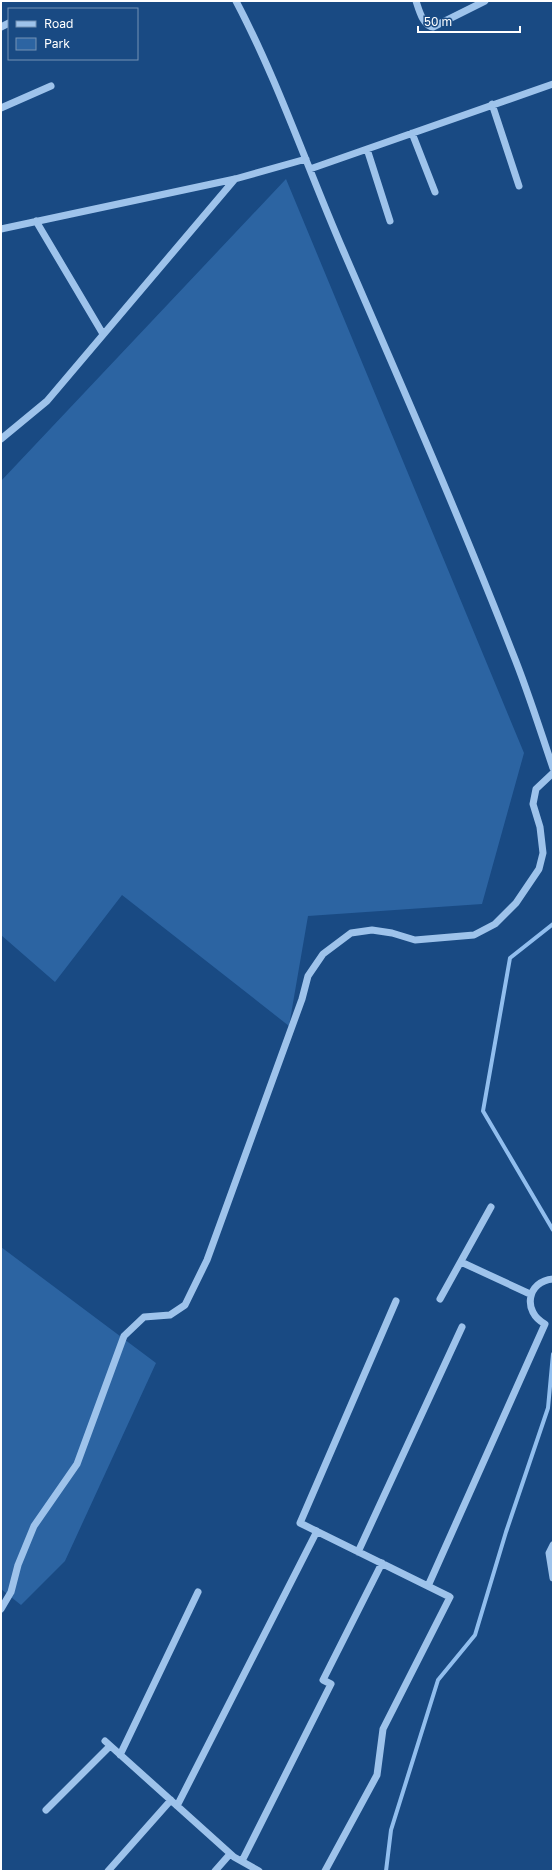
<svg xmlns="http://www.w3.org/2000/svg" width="554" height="1872" font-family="'Golos Text',sans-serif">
<rect width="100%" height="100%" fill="#194a83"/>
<path fill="#2c64a2" d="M 286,179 L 524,753 L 482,904 L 308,916 L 289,1026 L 122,895 L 55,982 L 1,935 L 1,481 Z
M 1,1247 L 156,1363 L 65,1561 L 21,1605 L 1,1589 Z"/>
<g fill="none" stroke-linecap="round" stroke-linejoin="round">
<path stroke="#91beee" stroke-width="4" d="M 553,924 L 510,958 L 483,1111 L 553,1230
M 386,1871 L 391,1830 L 438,1680 L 475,1635 L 506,1532 L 548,1408 L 553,1354"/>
<path stroke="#9ec3eb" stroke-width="7" d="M 236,1 C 278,81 307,167 343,250 C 401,384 460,518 513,654 C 528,691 540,730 553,768
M 416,1 C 419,10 423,26 433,27 L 485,1
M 1,27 L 9,23
M 492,104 L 519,186
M 1,108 L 51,86
M 412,133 L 435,192
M 367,149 L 390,221
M 310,169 L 553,84
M 36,221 L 103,334
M 1,229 L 235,179 L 306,159
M 1,439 L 47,401 L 235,179
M 461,1262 L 530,1294
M 440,1299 L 491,1207
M 553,1545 L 549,1553 L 553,1578
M 358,1552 L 462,1327
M 428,1586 L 545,1324 C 522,1312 527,1281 553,1279
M 1,1609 L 11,1592 L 18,1565 L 34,1526 L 77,1464 L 124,1336 L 144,1317 L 170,1315 L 185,1305 L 207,1260 L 302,999 L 308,976 L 323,954 L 351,933 L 372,930 L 392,933 L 415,940 L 474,935 L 495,924 L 516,903 L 539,869 L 543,853 L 540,827 L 533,804 L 536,789 L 553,773
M 105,1741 L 234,1857 L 259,1871
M 120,1755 L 198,1592
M 177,1806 L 317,1531
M 46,1810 L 110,1746
M 242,1861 L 331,1684 L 323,1680 L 382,1563
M 108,1871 L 171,1800
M 215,1871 L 230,1854
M 325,1871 L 377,1775 L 383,1729 L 450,1597 L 300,1523 L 396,1301"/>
</g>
<rect width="554" height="1872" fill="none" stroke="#ffffff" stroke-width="4"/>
<rect x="8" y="8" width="130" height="52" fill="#194a83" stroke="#7592b5"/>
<rect x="16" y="21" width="20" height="6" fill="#9ec3eb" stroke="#7592b5"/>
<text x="44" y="28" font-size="12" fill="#ffffff">Road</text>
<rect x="16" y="38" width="20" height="12" fill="#2c64a2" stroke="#7592b5"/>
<text x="44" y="48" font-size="12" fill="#ffffff">Park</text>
<path d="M418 26v6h102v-6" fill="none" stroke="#ffffff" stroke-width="2"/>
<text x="424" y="26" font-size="12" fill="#ffffff" stroke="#194a83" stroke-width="3" paint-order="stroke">50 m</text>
</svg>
